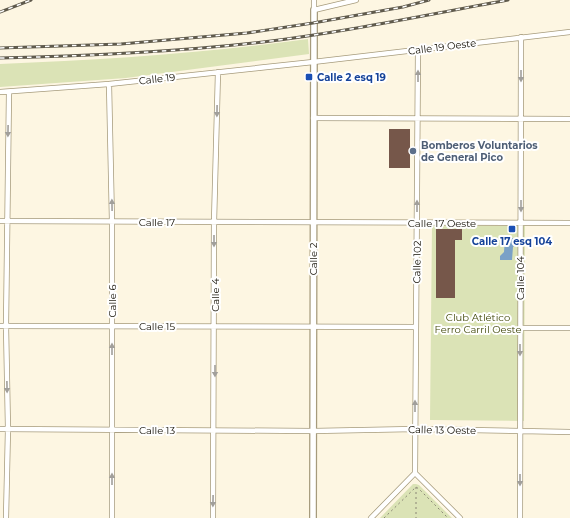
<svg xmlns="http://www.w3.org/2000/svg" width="570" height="518" font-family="Montserrat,sans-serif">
<rect width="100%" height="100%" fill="#fdf6e2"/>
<path fill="#dbe3b6" d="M 308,39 L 309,54 L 126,78 L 0,87 L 0,64 C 103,60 206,53 308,39 Z
M 432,225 L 525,226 L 524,421 L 430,420 Z
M 413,484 L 416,484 L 419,485 L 452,518 L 380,518 Z"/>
<path fill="#7aa1c7" d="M 505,238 L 517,238 L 517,243 L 513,247 L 512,260 L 500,260 L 500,256 L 504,252 Z"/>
<path fill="#76574a" d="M 389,129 L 410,129 L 410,168 L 389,168 Z
M 436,229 L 462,229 L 462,240 L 455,240 L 455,298 L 436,298 Z"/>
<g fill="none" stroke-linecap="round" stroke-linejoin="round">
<defs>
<path id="minor" d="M 314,0 L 314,10 L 356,0
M 109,84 L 112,222 L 112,518
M 0,92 L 109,84 L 313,62 L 570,32
M 313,118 L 570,119
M 0,221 L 570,223
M 0,326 L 416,327
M 520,328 L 570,328
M 0,429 L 313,431 L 415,429 L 570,432
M 415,473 L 418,50
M 415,473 L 460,518
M 6,518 L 8,429 L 6,326 L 9,92
M 213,518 L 214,222 L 218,72
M 371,518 L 415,473
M 520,518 L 521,37"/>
<path id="tertiary" d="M 313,518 L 314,10"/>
</defs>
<use href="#minor" stroke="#a69b7c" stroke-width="6"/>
<use href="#tertiary" stroke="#a69b7c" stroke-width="8"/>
<path stroke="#898474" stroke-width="1" stroke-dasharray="2 3" stroke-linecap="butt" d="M 416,487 L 416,518
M 384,518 L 416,487 L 419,489 L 448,518"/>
<use href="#minor" stroke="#fff" stroke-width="4.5"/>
<use href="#tertiary" stroke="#fff" stroke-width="5.5"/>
<defs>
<path id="rail" d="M 0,12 L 31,0
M 0,48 L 121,44 L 247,33 L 313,23 L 403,7 L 429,0
M 0,58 C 88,56 175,52 263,42 C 345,32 426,15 508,0"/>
</defs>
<use href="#rail" stroke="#5f5a4c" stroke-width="3"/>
<use href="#rail" stroke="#fff" stroke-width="1.5" stroke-dasharray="4.5" stroke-linecap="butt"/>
</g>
<defs><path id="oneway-solid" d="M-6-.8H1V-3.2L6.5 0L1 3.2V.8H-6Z"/></defs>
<g fill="#a19f9b">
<use href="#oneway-solid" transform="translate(418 76) rotate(-90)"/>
<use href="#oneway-solid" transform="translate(521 76) rotate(90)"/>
<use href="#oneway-solid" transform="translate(217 111) rotate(91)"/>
<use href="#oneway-solid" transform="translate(8 131) rotate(91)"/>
<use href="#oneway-solid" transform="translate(112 205) rotate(-91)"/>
<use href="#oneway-solid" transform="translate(417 206) rotate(-90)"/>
<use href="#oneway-solid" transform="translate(521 206) rotate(90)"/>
<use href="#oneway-solid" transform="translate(214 241) rotate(90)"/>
<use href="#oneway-solid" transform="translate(112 349) rotate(-90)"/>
<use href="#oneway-solid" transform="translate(520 350) rotate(90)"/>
<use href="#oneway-solid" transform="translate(215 371) rotate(90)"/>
<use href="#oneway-solid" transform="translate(7 387) rotate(89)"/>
<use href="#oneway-solid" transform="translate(415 406) rotate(-90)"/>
<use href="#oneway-solid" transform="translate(112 479) rotate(-90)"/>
<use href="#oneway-solid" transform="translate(520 480) rotate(90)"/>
<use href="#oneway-solid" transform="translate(213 501) rotate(91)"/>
</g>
<g fill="#1a4fb4" stroke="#fff" stroke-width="1.5">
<rect x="305" y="73" width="8" height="8" rx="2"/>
<rect x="508" y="225" width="8" height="8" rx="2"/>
</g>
<circle fill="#5c6f8a" stroke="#fff" stroke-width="1.5" cx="413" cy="151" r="4"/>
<g text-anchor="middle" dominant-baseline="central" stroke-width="4" stroke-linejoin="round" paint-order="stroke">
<g font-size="10" fill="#130f04" stroke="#fff">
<text transform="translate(442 47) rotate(-7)">Calle 19 Oeste</text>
<text transform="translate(157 79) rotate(-6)">Calle 19</text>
<text x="157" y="222">Calle 17</text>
<text x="442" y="223">Calle 17 Oeste</text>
<text transform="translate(313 259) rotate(-90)">Calle 2</text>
<text transform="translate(417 262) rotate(-89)">Calle 102</text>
<text transform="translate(520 278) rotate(-90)">Calle 104</text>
<text transform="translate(215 295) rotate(-90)">Calle 4</text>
<text transform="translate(112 301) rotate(-90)">Calle 6</text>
<text x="157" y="326">Calle 15</text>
<text x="157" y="430">Calle 13</text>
<text transform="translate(442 430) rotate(1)">Calle 13 Oeste</text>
</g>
<g font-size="10" font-weight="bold" fill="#164399" stroke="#fff" text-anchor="start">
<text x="317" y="77">Calle 2 esq 19</text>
<text x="512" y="241" text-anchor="middle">Calle 17 esq 104</text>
</g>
<g font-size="10" font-weight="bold" fill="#4e5e75" stroke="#fff" text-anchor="start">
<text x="421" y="145">Bomberos Voluntarios<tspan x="421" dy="12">de General Pico</tspan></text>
</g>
<g font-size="10" fill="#3f4607" stroke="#fff">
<text x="478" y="317">Club Atlético<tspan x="478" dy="12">Ferro Carril Oeste</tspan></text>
</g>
</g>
</svg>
